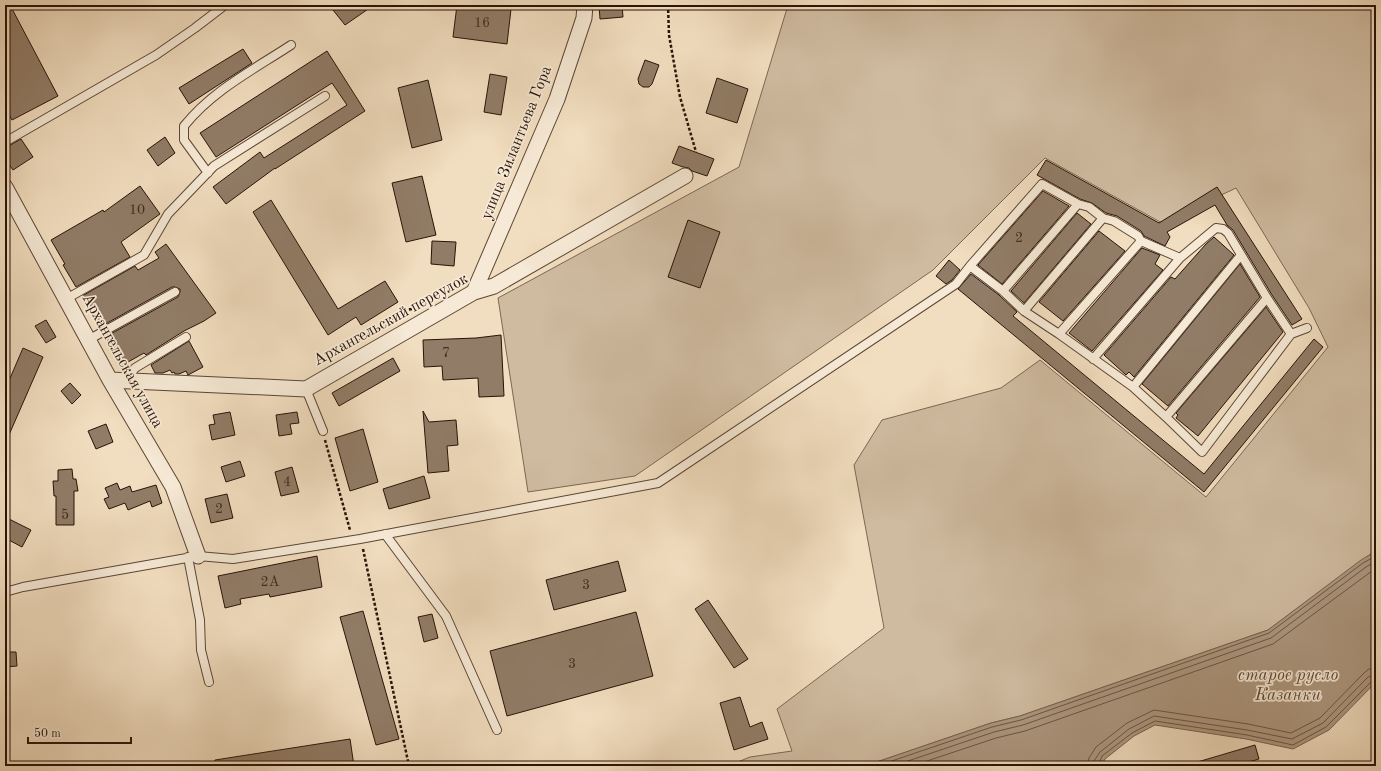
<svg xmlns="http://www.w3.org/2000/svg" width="1381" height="771" font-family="'Old Standard TT',serif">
<rect width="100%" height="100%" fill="#f1ddbf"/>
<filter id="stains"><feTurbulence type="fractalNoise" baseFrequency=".005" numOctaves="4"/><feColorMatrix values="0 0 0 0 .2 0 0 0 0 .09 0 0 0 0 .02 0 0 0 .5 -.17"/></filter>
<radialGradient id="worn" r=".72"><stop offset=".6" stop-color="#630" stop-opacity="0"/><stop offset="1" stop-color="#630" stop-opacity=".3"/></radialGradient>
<path fill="#cfbba0" stroke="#7c6754" d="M 788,5 L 1376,5 L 1376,550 L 1268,630 L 1020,716 L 991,723 L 865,766 L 728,766 L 750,757 L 792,751 L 777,709 L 884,628 L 854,465 L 882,420 L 1001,388 L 1040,360 L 1206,497 L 1328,347 L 1309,308 L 1236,188 L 1162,223 L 1045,158 L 933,270 L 635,476 L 528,492 L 498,298 L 739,167 Z"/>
<path fill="#ad9880" stroke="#786350" d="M 1376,551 L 1376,682 L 1329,730 L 1293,749 L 1246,739 L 1155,725 L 1134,736 L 1105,759 L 1101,766 L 865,766 L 991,723 L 1020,716 L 1268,630 L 1361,560 Z"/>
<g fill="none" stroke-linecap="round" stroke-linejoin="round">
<path stroke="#6b5644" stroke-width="1" d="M 877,766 L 992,727 L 1021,720 L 1269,633 L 1363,563 L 1376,556
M 893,766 L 994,732 L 1023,725 L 1271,638 L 1366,567 L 1376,561
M 912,766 L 996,738 L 1025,731 L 1273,644 L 1376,568
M 1087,766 L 1089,758 L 1096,747 L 1127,723 L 1154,710 L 1248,724 L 1291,733 L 1320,718 L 1364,673 L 1369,669 L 1376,668
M 1093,766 L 1094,761 L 1100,752 L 1129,729 L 1154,716 L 1247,730 L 1292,739 L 1323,723 L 1368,677 L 1376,674
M 1098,766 L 1102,756 L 1132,733 L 1155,721 L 1247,735 L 1293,745 L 1326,727 L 1372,681 L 1376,679"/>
</g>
<path fill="#917c67" stroke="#291307" d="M 5,5 L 10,5 L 58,96 L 12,120 L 5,107 Z
M 329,5 L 374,5 L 345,25 Z
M 457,5 L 477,5 L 511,9 L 507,44 L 453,37 Z
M 599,5 L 622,5 L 623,17 L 600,19 Z
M 243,49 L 252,63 L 189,104 L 179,88 Z
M 327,51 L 365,111 L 275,169 L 275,168 L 226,204 L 213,187 L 260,152 L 264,158 L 347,105 L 332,83 L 216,157 L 200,133 Z
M 645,60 L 659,65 L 652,84 L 649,87 L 643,87 L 639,84 L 638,79 Z
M 490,74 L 507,77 L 501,115 L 484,112 Z
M 717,78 L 748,89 L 737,123 L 706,113 Z
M 428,80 L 442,140 L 412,148 L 398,88 Z
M 165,137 L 175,153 L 158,166 L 147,150 Z
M 21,139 L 33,157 L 13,170 L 5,159 L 5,148 Z
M 679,146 L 714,159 L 707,176 L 692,171 L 689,168 L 683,167 L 672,163 Z
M 1046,160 L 1159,223 L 1217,187 L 1302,319 L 1292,325 L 1272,295 L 1233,230 L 1227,225 L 1215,205 L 1167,232 L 1170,237 L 1165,246 L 1144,236 L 1141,231 L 1117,216 L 1106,213 L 1092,203 L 1080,199 L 1037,175 Z
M 422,176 L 436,235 L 406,242 L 392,183 Z
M 140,186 L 160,214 L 121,242 L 130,257 L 76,287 L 63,265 L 65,264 L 51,240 L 103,210 L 104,212 Z
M 1043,191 L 1069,206 L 1002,284 L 978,265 Z
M 271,200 L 338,309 L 385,281 L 398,302 L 361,325 L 356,317 L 328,335 L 253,212 Z
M 1077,213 L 1091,224 L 1024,303 L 1011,291 Z
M 688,220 L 720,232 L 700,288 L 668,277 Z
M 1099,231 L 1125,251 L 1063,321 L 1039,302 Z
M 1214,237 L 1234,255 L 1134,377 L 1129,372 L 1126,375 L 1104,355 L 1171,277 L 1175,279 L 1206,244 Z
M 432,241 L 456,242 L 454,266 L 431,264 Z
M 166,244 L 216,313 L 204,321 L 184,331 L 146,355 L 144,353 L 121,366 L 105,337 L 178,297 L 180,292 L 180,289 L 175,287 L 172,287 L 100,327 L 98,324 L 97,324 L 82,296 L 135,266 L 138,270 L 159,258 L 155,252 Z
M 1142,248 L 1160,255 L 1155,264 L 1163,270 L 1092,351 L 1069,333 Z
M 949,260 L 960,270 L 952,280 L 946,284 L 936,276 Z
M 1240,264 L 1260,297 L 1168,406 L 1142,384 Z
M 971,274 L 999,295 L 1017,312 L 1013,316 L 1204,474 L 1314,339 L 1323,347 L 1204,492 L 958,289 Z
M 1266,307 L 1283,332 L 1198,436 L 1176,418 L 1178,415 L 1176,413 Z
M 46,320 L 56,337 L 46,343 L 35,326 Z
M 501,335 L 504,396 L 479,397 L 478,378 L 443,380 L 442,366 L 424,367 L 423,340 L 476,338 Z
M 189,341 L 203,367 L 188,375 L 186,371 L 179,374 L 175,374 L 174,372 L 172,373 L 170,370 L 163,373 L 155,373 L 151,365 Z
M 23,348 L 43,357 L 5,444 L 5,390 Z
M 393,358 L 400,371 L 339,406 L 332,393 Z
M 70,383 L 81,395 L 72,404 L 61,391 Z
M 423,411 L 429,422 L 456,420 L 458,445 L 447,446 L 449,471 L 428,473 Z
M 230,412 L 235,435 L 212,440 L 209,425 L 215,424 L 213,415 Z
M 297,412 L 299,423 L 290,424 L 292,434 L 279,436 L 276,415 Z
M 106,424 L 113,442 L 96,449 L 88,431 Z
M 363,429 L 378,482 L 350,491 L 335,438 Z
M 240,461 L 245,476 L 226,482 L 221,467 Z
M 292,467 L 299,492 L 281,496 L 275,472 Z
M 72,469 L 73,479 L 76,479 L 78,491 L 74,491 L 74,525 L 56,525 L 56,496 L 54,496 L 53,481 L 58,481 L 58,470 Z
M 424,476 L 430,498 L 389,509 L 383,489 Z
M 117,483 L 120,490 L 130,486 L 132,492 L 156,485 L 162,503 L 152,507 L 150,501 L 128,510 L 125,503 L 109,509 L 104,499 L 109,497 L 105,488 Z
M 227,494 L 233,518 L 211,523 L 205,499 Z
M 5,517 L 31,530 L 22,547 L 5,538 Z
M 317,556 L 322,587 L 270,597 L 269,594 L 240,599 L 241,604 L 225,608 L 218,576 Z
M 618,561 L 626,591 L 554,610 L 546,580 Z
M 708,600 L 748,659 L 734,668 L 695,609 Z
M 363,611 L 399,739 L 376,745 L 340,617 Z
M 636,612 L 653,676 L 507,716 L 490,651 Z
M 432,614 L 438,638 L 424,642 L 418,617 Z
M 5,652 L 16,652 L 17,666 L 5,667 Z
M 740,697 L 750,727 L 762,722 L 768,739 L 734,750 L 720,703 Z
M 350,739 L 354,766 L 215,766 L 215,760 Z
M 1255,745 L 1259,759 L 1235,766 L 1195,766 L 1194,763 Z"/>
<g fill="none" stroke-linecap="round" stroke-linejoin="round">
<defs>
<path id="lane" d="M 5,142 L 156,55 L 195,28 L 225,5
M 208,173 L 184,140 L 184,126 C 213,90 253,70 291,45
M 970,266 L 1003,291 L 1024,311 L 1059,334 L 1133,387 L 1166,417 L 1202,452 L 1291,334 L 1307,328
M 1003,291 L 1078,204
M 66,299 L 144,255 L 168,214 L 214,166 L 325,96
M 1024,311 L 1103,218
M 1059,334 L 1141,241
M 88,340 L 175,292
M 1093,359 L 1180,258 L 1216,228 L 1223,229 L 1228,233 L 1267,298 L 1291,334
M 126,380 L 135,368 L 186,337
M 1133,387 L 1241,255
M 306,389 L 323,431
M 1166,417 L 1267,298
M 385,534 L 446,616 L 497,730
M 188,557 L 200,620 L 201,650 L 209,682
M 5,592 L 23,587 L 198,556 L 233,559 L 360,539 L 658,483 L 956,284 L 970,266 L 1042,184 L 1078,204 L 1089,207 L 1103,218 L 1114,221 L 1138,236 L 1141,241 L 1180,258"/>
<path id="street" d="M 5,187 L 110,380 L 173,487 L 198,556
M 474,292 L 557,99 L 584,18 L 585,5
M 110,380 L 306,389 L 474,292 L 494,286 L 685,176"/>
</defs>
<use href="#lane" stroke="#5b4635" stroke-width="10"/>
<use href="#street" stroke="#5b4635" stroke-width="17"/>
<path stroke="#291307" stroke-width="2.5" stroke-dasharray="3 2" stroke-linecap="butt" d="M 668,5 L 669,35 L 680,97 L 696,152
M 5,166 L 10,175
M 332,356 L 407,310 L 416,308
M 325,440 L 350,530
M 363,549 L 409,766"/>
<use href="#lane" stroke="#f6e9d5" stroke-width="8"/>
<use href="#street" stroke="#f6e9d5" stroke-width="15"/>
</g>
<g text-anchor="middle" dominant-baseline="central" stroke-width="3.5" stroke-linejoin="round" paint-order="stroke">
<g font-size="14" fill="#432d1f">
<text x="482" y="23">16</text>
<text x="137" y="210">10</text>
<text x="1019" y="238">2</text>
<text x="446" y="353">7</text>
<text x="287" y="482">4</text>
<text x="219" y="509">2</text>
<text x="65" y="515">5</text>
<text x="270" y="582">2А</text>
<text x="586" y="585">3</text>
<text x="572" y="664">3</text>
</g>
<g font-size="16" fill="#291307" stroke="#f6e9d5">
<text transform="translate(517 143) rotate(-68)">улица Зилантьева Гора</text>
<text transform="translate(391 320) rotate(-29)">Архангельский переулок</text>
<text transform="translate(122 361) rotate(61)">Архангельская улица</text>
</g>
<g font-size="17" font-style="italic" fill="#5e4837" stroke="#f6e9d5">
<text x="1288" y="675">старое русло<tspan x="1288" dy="20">Казанки</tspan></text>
</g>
</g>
<rect width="1381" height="771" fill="none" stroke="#f1ddbf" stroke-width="20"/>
<rect x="6" y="6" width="1369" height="759" fill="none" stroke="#291307" stroke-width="2"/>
<rect x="10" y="10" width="1361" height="751" fill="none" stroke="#291307"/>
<path d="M28 737v6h103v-6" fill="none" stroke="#291307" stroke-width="2"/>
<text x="34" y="737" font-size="12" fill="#291307" stroke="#f6e9d5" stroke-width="3" paint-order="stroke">50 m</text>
<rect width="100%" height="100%" filter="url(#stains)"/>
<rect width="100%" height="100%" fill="url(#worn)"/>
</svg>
